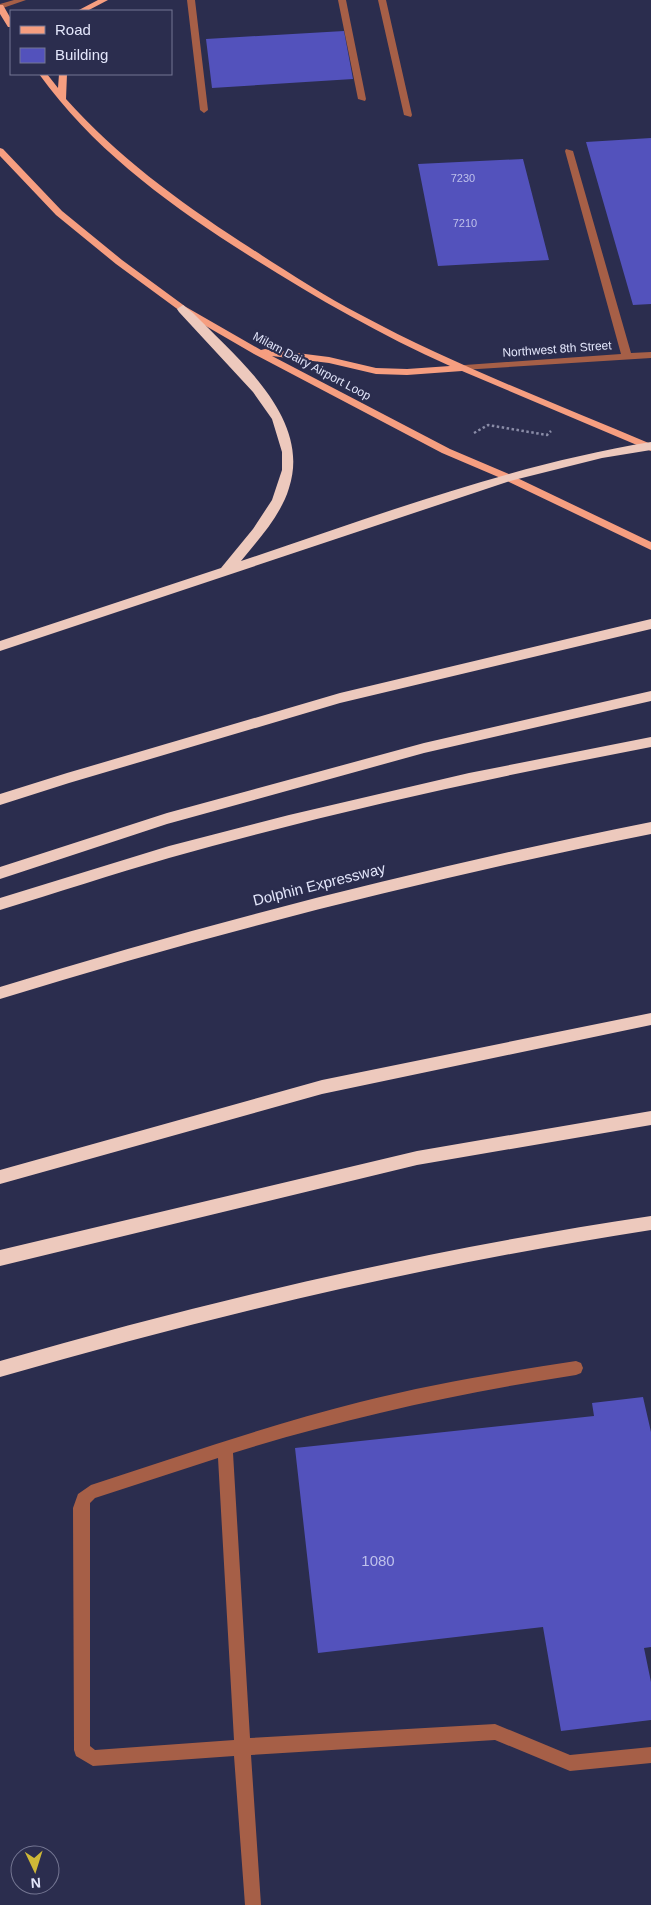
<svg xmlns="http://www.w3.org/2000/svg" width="651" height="1905" font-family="Helvetica,sans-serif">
<rect width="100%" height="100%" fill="#2b2d4e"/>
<path fill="#5352bc" d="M 344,31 L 353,79 L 212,88 L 206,39 Z
M 651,138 L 651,304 L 633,305 L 586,142 Z
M 523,159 L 549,260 L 438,266 L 418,164 Z
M 643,1397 L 651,1432 L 651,1647 L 644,1648 L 651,1682 L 651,1720 L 561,1731 L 543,1627 L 318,1653 L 295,1448 L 594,1416 L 592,1403 Z"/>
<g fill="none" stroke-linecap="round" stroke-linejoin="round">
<path stroke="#8a8ca7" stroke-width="2.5" stroke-dasharray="2.5 2.5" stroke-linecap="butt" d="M 474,433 L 488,425 L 547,435 L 551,431"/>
<path fill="#a65f47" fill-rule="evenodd" d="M 14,0 L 26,0 L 0,9 L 0,4 Z
M 187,0 L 195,0 L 208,110 L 204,113 L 200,110 Z
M 338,0 L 346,0 L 366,99 L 365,101 L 358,99 Z
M 378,0 L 386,0 L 412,115 L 411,117 L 404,115 Z
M 566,149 L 573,151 L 631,353 L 651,352 L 651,358 L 462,370 L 462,366 L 465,365 L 621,354 L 565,151 Z
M 576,1361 L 581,1363 L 583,1368 L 581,1373 L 576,1375 C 459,1393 345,1418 233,1453 L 250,1738 L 495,1724 L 570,1755 L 651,1747 L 651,1763 L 570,1771 L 495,1740 L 251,1755 L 261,1905 L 245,1905 L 234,1756 L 93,1766 L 76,1756 L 74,1750 L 73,1508 L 78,1494 L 91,1485 C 180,1456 269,1425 360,1402 C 431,1384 503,1372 576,1361 ZM 218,1458 L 234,1740 L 95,1750 L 90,1746 L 90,1503 L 95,1498 Z"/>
<path fill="#f69e80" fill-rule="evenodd" d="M 98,0 L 108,0 L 87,11 L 77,11 Z
M 0,5 L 3,5 L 11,19 L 11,27 L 8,27 L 0,14 Z
M 39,74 L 47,74 L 58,88 L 59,74 L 67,74 L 66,99 C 117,156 177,200 241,242 C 280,267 319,293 361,315 C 454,365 554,403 651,444 L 651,451 L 462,371 L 407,375 L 376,374 L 329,363 L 272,356 L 450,449 L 511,475 L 651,542 L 651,550 L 503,479 L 442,453 L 254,354 L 180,311 L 116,264 L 56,215 L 0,156 L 0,148 L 3,149 L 62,211 L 122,260 L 186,307 L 261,350 L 265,349 L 329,357 L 376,368 L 407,369 L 450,366 C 374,332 304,291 234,246 C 160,198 91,146 39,74 Z"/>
<path fill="#edc9bd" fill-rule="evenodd" d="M 183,305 L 193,313 C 237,358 312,418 289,488 C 281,515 259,539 241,561 C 376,516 510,465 651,442 L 651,450 L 602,458 L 510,481 L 0,651 L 0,641 L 221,568 L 253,529 L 272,500 L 282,470 L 282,452 L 272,419 L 253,392 L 179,312 L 177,309 Z
M 651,619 L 651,629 L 340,703 L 69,783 L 0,805 L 0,794 L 67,773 L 340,693 Z
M 651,691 L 651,701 L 424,753 L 167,824 L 0,879 L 0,867 L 167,813 L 424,743 Z
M 651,737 L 651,747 C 489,778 328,813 169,858 C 113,874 56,893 0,910 L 0,898 L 169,846 L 289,815 L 469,773 Z
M 651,822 L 651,834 C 431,878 214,933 0,999 L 0,987 C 214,921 431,866 651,822 Z
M 651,1013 L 651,1025 L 322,1094 L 0,1184 L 0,1170 L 322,1080 Z
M 651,1111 L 651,1125 L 417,1165 L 0,1266 L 0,1250 L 417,1151 Z
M 651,1216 L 651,1230 C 430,1264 214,1315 0,1377 L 0,1361 C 215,1299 430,1249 651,1216 Z"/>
</g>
<g text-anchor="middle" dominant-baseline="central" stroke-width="4.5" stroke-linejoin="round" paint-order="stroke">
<g font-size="11" fill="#bfc1eb">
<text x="463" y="178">7230</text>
<text x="465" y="223">7210</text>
</g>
<g font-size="12" fill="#e3e6fb" stroke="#2b2d4e">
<text transform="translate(557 349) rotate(-4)">Northwest 8th Street</text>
<text transform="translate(312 366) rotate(28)">Milam Dairy Airport Loop</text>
</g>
<g font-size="15" fill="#e3e6fb" stroke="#2b2d4e">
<text transform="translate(319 884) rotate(-14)">Dolphin Expressway</text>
</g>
<g font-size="15" fill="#bfc1eb">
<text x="378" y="1560">1080</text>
</g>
</g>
<rect x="10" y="10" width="162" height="65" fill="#2b2d4e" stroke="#757793"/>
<rect x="20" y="26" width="25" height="8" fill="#f69e80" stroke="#757793"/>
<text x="55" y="35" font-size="15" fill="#e3e6fb">Road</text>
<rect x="20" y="48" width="25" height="15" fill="#5352bc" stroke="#757793"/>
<text x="55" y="60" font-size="15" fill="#e3e6fb">Building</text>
<g transform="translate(35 1870) rotate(176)"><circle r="24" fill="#2b2d4e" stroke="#757793"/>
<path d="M0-4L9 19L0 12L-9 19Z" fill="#ceb837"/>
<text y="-8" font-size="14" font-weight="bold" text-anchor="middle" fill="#e3e6fb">N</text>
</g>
</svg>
